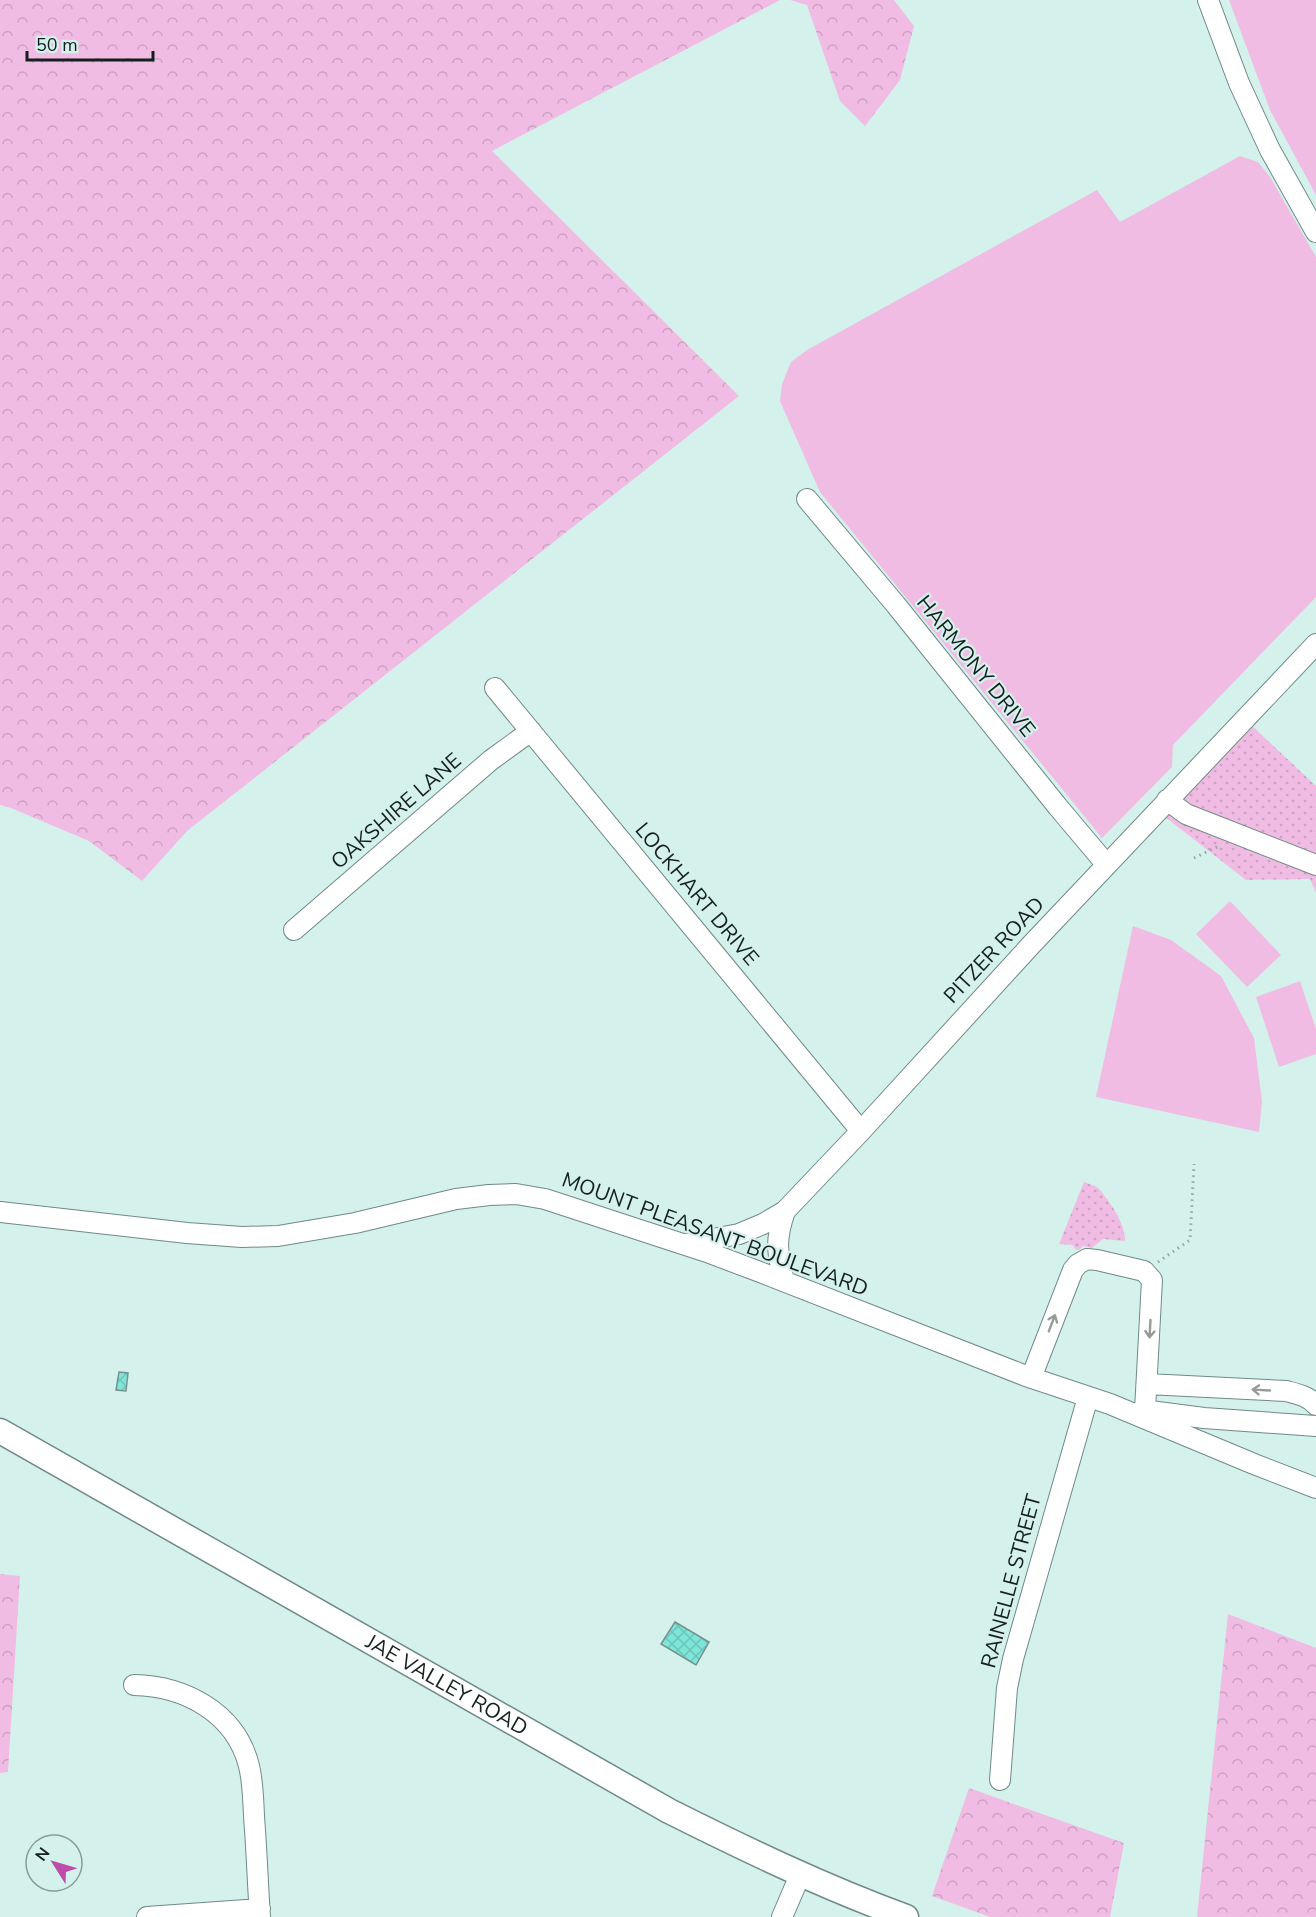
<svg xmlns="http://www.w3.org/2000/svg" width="1316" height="1917" font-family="'Nunito Sans',sans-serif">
<defs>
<pattern id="forest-crowns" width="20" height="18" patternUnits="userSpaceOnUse" patternTransform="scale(1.5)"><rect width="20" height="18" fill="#f0bce3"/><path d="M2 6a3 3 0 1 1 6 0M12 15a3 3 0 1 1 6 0" fill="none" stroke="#cda1c2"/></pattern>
<pattern id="park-dots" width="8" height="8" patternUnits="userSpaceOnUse" patternTransform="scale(1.5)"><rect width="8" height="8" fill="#f0bce3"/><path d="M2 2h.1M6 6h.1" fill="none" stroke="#cda1c2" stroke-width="1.8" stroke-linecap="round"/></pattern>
<pattern id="building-cross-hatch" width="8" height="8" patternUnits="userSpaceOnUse" patternTransform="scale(1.5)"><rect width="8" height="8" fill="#7de6d9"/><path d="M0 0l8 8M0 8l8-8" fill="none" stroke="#6bc5ba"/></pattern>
</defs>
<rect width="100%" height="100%" fill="#d5f1ec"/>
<path fill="#f0bce3" d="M 1229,0 L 1316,0 L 1316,195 L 1270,110 Z
M 1240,156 L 1258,162 L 1270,177 L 1316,257 L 1316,597 L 1173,745 L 1172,767 L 1102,838 L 820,492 L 780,401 L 782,384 L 791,362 L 807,350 L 1097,190 L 1120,222 Z
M 1230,901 L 1281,955 L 1247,987 L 1196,934 Z
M 1133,926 L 1171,940 L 1221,976 L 1254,1038 L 1262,1102 L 1259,1132 L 1096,1097 Z
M 1300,981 L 1316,1029 L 1316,1054 L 1279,1067 L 1256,997 Z"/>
<path fill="url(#forest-crowns)" d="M 0,0 L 780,0 L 492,151 L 739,396 L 187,831 L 142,881 L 89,841 L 11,808 L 0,805 Z
M 790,0 L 894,0 L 914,26 L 900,80 L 865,126 L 840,101 L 807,5 Z
M 0,1574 L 20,1576 L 8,1772 L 0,1773 Z
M 1228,1614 L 1316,1648 L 1316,1917 L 1197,1917 Z
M 969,1788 L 1124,1843 L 1110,1917 L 990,1917 L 932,1896 Z"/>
<path fill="url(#park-dots)" d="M 1250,724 L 1316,786 L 1316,893 L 1310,879 L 1246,880 L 1164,816 Z
M 1084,1182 C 1089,1184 1094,1185 1098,1188 C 1109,1200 1126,1224 1125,1241 L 1103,1239 L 1092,1248 L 1083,1246 L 1079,1250 L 1075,1249 L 1073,1245 L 1059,1244 Z"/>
<path fill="url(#building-cross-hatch)" stroke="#78918e" stroke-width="1.5" d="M 119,1372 L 128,1373 L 126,1391 L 116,1390 Z
M 675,1622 L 709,1642 L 696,1665 L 661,1644 Z"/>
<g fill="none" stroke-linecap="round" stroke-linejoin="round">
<defs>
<path id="minor" d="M 1208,0 L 1239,83 L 1270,150 L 1316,232
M 807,499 L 896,605 L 1058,807 L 1106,864
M 495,688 L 861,1131
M 1167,800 L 1186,814 L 1316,865
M 294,930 L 491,760 L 531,731
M 0,1212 L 187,1233 L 242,1237 L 278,1236 L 355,1223 L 456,1199 L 489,1195 L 516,1194 L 545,1199 L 707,1252 L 760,1272 L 1026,1376 L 1110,1404 L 1254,1464 L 1316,1488
M 686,1244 L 739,1234 L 763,1224 L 785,1211 L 861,1131 L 1031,945 L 1316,644
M 784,1281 C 777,1252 775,1240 785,1211
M 1031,1378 L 1073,1270 L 1078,1264 L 1087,1259 L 1097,1260 L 1144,1271 L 1152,1280 L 1145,1410
M 1147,1384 L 1286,1391 C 1298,1394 1308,1396 1316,1405
M 1142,1410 L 1204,1418 L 1316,1426
M 134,1685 C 185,1686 236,1713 249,1766 C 254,1786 253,1809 255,1830 C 257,1859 258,1888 260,1917
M 1000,1780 L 1007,1688 L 1013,1659 L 1088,1397
M 147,1917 L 260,1909
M 782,1917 L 800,1875"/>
<g id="major">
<path id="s1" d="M 0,1431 L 669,1811 C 747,1850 824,1887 906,1917"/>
</g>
</defs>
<use href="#minor" stroke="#708a86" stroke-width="22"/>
<use href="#major" stroke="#708a86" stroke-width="27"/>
<path stroke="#91a6a3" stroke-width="3" stroke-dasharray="1.5 4.5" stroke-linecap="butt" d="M 1194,858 L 1219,846
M 1158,1262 L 1190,1240 L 1194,1164"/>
<use href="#minor" stroke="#fff" stroke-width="20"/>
<use href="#major" stroke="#fff" stroke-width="24"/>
</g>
<defs><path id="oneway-shaft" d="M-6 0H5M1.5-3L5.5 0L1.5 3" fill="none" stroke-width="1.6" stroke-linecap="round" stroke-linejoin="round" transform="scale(1.5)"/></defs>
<g stroke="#969b9a">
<use href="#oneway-shaft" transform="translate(1052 1323) rotate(-69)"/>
<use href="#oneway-shaft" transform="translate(1150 1329) rotate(93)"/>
<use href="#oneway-shaft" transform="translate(1261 1390) rotate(-177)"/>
</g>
<g text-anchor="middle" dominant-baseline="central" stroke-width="4.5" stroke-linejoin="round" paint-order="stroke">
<g font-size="21" fill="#15201e" stroke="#d5f1ec">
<text transform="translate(976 666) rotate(51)">HARMONY DRIVE</text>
<text transform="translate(396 811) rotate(-41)">OAKSHIRE LANE</text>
<text transform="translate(697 894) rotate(50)">LOCKHART DRIVE</text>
<text transform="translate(994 950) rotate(-47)">PITZER ROAD</text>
<text transform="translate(715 1234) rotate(20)">MOUNT PLEASANT BOULEVARD</text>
<text transform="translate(1011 1581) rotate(-75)">RAINELLE STREET</text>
<text stroke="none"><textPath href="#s1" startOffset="514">JAE VALLEY ROAD</textPath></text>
</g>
</g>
<g transform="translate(54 1863) rotate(307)"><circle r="28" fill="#d5f1ec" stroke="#889d9a" stroke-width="1.5"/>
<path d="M0-4.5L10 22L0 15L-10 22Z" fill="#be4daa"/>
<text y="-9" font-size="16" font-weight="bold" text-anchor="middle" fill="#15201e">N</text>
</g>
<path d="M27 51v9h126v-9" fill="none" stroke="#15201e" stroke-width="3"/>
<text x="36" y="51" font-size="18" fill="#15201e" stroke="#d5f1ec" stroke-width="4.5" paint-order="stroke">50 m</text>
</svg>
